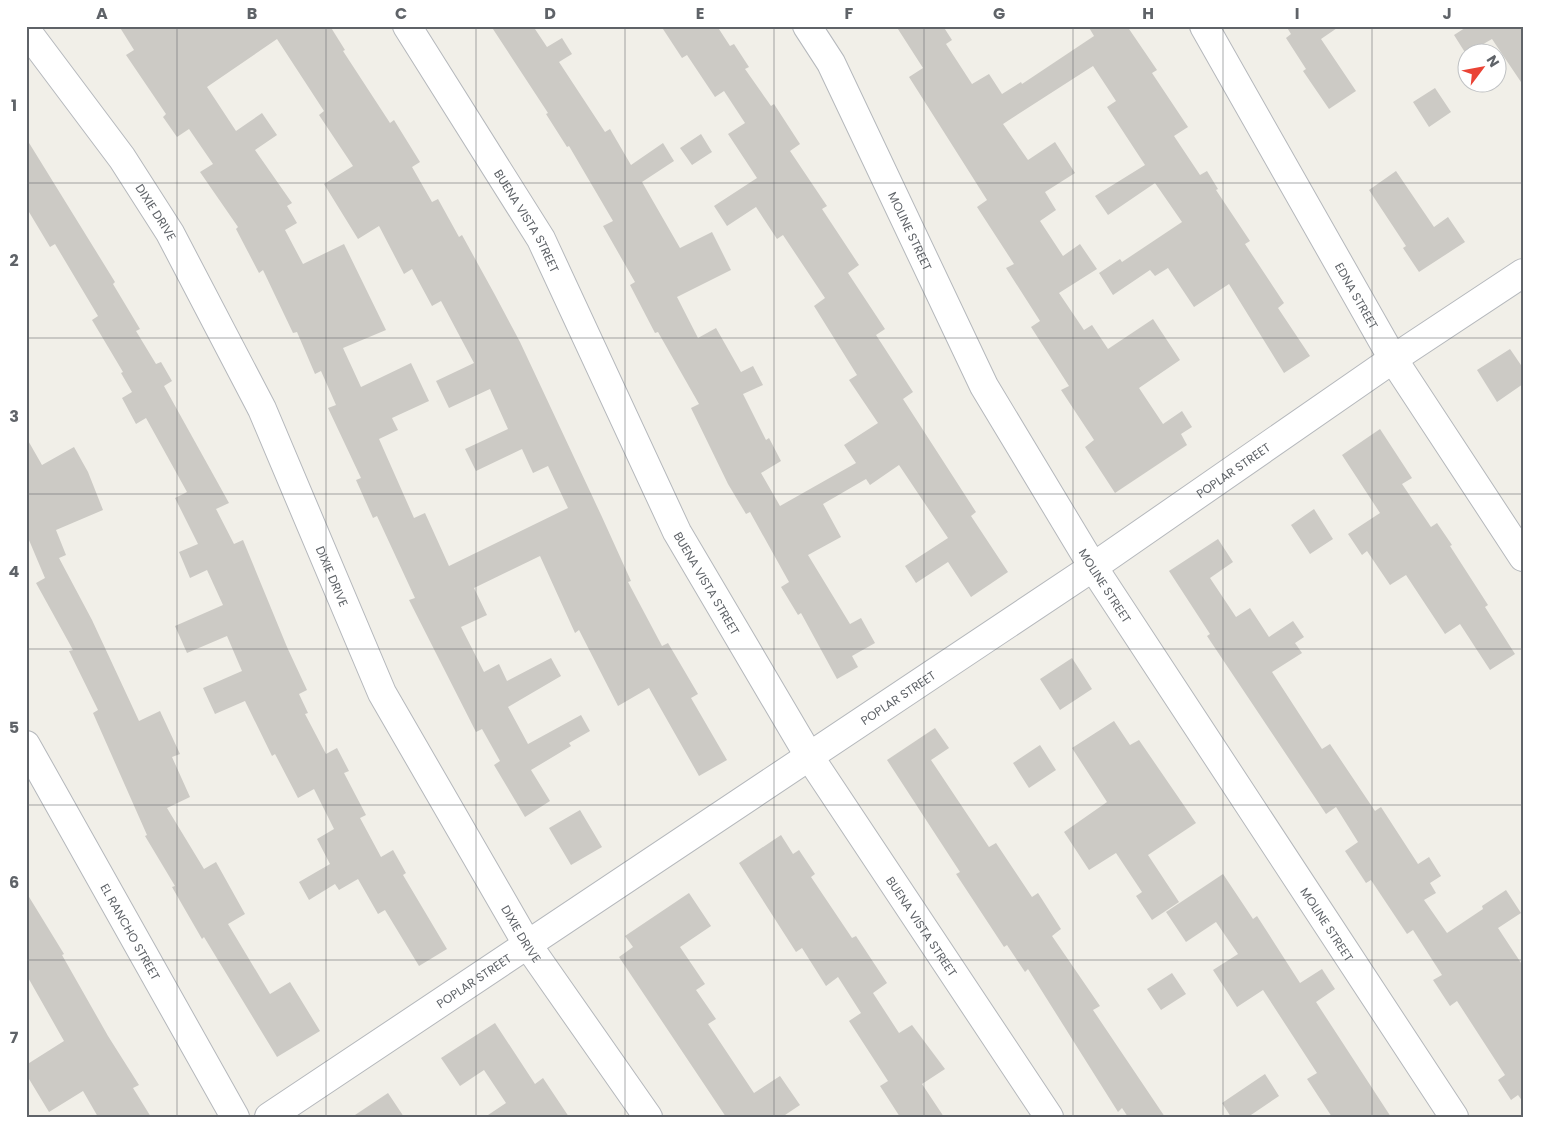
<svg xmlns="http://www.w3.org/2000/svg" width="1549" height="1143" font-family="Poppins,sans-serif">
<rect width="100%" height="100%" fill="#f1efe8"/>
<path fill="#cccac5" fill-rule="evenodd" d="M 119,26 L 330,26 L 345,50 L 343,51 L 390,123 L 394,120 L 420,162 L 412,167 L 432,202 L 438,199 L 459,237 L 462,235 L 495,295 L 520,342 L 602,517 L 631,581 L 628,582 L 662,646 L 668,643 L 698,694 L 691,698 L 727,760 L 699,776 L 649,688 L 618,706 L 579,630 L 575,633 L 540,556 L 474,588 L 487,615 L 461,627 L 484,672 L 499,664 L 507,681 L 551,658 L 561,676 L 508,707 L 528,744 L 581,715 L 590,731 L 569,743 L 571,746 L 531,770 L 550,801 L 525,817 L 494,765 L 500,761 L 482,729 L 476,732 L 409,600 L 415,598 L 377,516 L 373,518 L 356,480 L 361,478 L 328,408 L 336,405 L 321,371 L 315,374 L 297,332 L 293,333 L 263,270 L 259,273 L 236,229 L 238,227 L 200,172 L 213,164 L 189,129 L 177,137 L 163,117 L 166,114 L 126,55 L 134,50 ZM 277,39 L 324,111 L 319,115 L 353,166 L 324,184 L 358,239 L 379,226 L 404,274 L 412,269 L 432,306 L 441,301 L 474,363 L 436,381 L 449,408 L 490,389 L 508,429 L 465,449 L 476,471 L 522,449 L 533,473 L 548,466 L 568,508 L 449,566 L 425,513 L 414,518 L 379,439 L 398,430 L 392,418 L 429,401 L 411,363 L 361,387 L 343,348 L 386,330 L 344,244 L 303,264 L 285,230 L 297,223 L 287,206 L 292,203 L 255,150 L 277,135 L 262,113 L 236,131 L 207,87 Z
M 491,26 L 533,26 L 547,47 L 562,38 L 572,54 L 559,62 L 605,132 L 610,129 L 631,165 L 663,143 L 674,161 L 642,182 L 680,248 L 712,232 L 731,270 L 677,297 L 698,338 L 716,328 L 741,372 L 753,366 L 763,385 L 743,394 L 766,440 L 769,438 L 781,461 L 761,473 L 780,506 L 856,463 L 844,445 L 878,423 L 849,380 L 857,375 L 814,306 L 825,298 L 783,235 L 777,239 L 756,207 L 727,226 L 714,206 L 757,178 L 728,134 L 745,123 L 724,91 L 715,97 L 687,55 L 682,58 L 661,26 L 717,26 L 730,46 L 734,44 L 749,67 L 745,69 L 771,106 L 774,104 L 800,144 L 790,151 L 827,206 L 822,209 L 859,265 L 848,273 L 885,329 L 876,335 L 913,392 L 903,399 L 976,512 L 971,516 L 1008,572 L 971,597 L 948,562 L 916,583 L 905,566 L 948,538 L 899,465 L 870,485 L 866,479 L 823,504 L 841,537 L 808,555 L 850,624 L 861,618 L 875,643 L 852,656 L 858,667 L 837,679 L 801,613 L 798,615 L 781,587 L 789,582 L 750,512 L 746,514 L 728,484 L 691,408 L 699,404 L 658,332 L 655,333 L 630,285 L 635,282 L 603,226 L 613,221 L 569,146 L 567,147 L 546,114 L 548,113 Z
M 896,26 L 943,26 L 952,40 L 946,44 L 972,84 L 989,74 L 1002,94 L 1021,82 L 1022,84 L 1094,36 L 1088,26 L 1127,26 L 1157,70 L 1152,73 L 1188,127 L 1174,136 L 1200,175 L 1207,171 L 1218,189 L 1216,190 L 1250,241 L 1245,244 L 1284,303 L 1278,308 L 1310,356 L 1284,373 L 1229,284 L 1194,307 L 1168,268 L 1155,276 L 1150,270 L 1113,295 L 1099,273 L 1120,259 L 1122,262 L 1182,222 L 1155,183 L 1108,215 L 1095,196 L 1145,165 L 1107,107 L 1116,101 L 1093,66 L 1003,124 L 1028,160 L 1055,142 L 1075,173 L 1045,192 L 1056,210 L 1040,221 L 1063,256 L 1080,244 L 1097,269 L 1059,293 L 1084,330 L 1092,325 L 1108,349 L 1153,319 L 1180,360 L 1139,388 L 1163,424 L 1182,411 L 1192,427 L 1181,434 L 1187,445 L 1115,493 L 1085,447 L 1094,440 L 1061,390 L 1069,386 L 1031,327 L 1040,321 L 1006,268 L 1014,264 L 977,207 L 987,200 L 909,77 L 923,68 Z
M 1286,26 L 1340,26 L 1321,39 L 1356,91 L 1329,109 L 1303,71 L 1306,69 L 1286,38 L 1291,34 Z
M 1468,26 L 1523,26 L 1523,85 L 1492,39 L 1466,54 L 1454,35 Z
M 1435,88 L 1451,112 L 1429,127 L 1413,102 Z
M 701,134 L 712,152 L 692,165 L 680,148 Z
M 26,138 L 115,282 L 113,284 L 140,329 L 136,331 L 156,364 L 161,362 L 172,381 L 164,386 L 229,503 L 216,509 L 234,544 L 243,540 L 287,647 L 307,690 L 299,694 L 308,713 L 305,714 L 326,754 L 337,748 L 349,771 L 344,773 L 366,815 L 360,818 L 381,857 L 393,850 L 406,873 L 403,875 L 447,949 L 419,966 L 385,910 L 378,914 L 358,879 L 339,890 L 335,884 L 309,900 L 299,882 L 330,864 L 317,839 L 334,829 L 314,789 L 298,798 L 275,754 L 272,756 L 245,701 L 215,714 L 203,688 L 242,671 L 227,636 L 187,653 L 175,626 L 223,605 L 207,570 L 190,578 L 179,552 L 198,544 L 175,498 L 187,492 L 146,418 L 136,424 L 122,398 L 132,392 L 121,373 L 123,372 L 92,320 L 98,316 L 55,244 L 50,247 L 26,207 Z
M 1396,171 L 1434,227 L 1448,217 L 1465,242 L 1419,272 L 1403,248 L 1406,246 L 1369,190 Z
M 1510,349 L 1523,368 L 1523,384 L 1497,402 L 1477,370 Z
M 1380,429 L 1412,478 L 1402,484 L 1431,527 L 1437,523 L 1452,545 L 1450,546 L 1488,605 L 1485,607 L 1515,654 L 1490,670 L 1460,624 L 1445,634 L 1406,575 L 1390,585 L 1367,551 L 1362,555 L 1348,534 L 1380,513 L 1342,455 Z
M 26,437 L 42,465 L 74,447 L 88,472 L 103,510 L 56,530 L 66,555 L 59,558 L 92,620 L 139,721 L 160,711 L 180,754 L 172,757 L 190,797 L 167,808 L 204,869 L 216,862 L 245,914 L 228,924 L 270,994 L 290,982 L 320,1031 L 277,1057 L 204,937 L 202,939 L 172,887 L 175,886 L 145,836 L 147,835 L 93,713 L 98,710 L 69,651 L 73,650 L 36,583 L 45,578 L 26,533 Z
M 1314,509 L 1333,539 L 1310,554 L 1291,525 Z
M 1218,539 L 1233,562 L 1210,578 L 1236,617 L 1250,608 L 1269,637 L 1293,621 L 1304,637 L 1295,643 L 1302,653 L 1272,672 L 1322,749 L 1330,744 L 1375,811 L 1381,807 L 1418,864 L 1429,857 L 1441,876 L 1430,883 L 1436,893 L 1424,900 L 1447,933 L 1483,909 L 1482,906 L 1506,890 L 1521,913 L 1498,928 L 1523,966 L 1523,1102 L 1518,1095 L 1511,1100 L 1498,1080 L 1505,1075 L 1457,1001 L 1450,1006 L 1433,980 L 1442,975 L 1413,930 L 1407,934 L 1371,880 L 1366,883 L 1345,851 L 1358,842 L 1336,807 L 1326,814 L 1207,636 L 1210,634 L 1169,571 Z
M 1072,658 L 1092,689 L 1060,710 L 1040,679 Z
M 1114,721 L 1130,745 L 1139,740 L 1196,823 L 1148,855 L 1179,902 L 1152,920 L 1136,896 L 1142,892 L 1116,853 L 1089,870 L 1064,832 L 1107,802 L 1072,748 Z
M 935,728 L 949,748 L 931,760 L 989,847 L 996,843 L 1032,897 L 1038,893 L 1061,929 L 1052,936 L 1100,1006 L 1093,1010 L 1165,1117 L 1128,1117 L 1122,1108 L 1118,1112 L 1028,969 L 1025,972 L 1007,945 L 1004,947 L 956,874 L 960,872 L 887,760 Z
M 1040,745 L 1056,770 L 1029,788 L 1013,763 Z
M 580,810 L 602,847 L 571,865 L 549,828 Z
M 781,835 L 793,854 L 799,850 L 815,874 L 811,877 L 852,938 L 856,936 L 887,983 L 873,993 L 899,1033 L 912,1025 L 945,1069 L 922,1084 L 944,1117 L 900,1117 L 880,1086 L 888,1081 L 849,1021 L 861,1013 L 838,977 L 826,986 L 802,948 L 796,952 L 739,863 Z
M 1223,874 L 1253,919 L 1257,916 L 1300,983 L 1322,969 L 1335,989 L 1316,1002 L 1391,1117 L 1332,1117 L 1307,1079 L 1317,1073 L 1263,990 L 1237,1007 L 1213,970 L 1238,954 L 1216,922 L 1186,942 L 1166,912 Z
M 26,892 L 64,954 L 62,955 L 108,1036 L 139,1085 L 133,1088 L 151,1117 L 98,1117 L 83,1091 L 49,1112 L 26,1074 L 26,1065 L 64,1041 L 26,974 Z
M 689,893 L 711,926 L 680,947 L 705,984 L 696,990 L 716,1019 L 708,1024 L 754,1093 L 780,1076 L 800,1105 L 782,1117 L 726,1117 L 619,957 L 633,947 L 625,936 Z
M 1172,973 L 1186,994 L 1161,1010 L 1147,989 Z
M 495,1023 L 535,1084 L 543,1078 L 569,1117 L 485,1117 L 506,1103 L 484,1070 L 460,1086 L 441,1058 Z
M 1265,1074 L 1279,1096 L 1248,1117 L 1231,1117 L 1222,1103 Z
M 388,1093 L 404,1117 L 352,1117 Z"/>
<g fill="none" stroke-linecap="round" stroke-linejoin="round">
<defs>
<g id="minor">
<path id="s1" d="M 407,26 L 541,239 L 677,532 L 809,756 L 1049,1117"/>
<path id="s2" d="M 807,26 L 831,63 L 984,386 L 1093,567 L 1454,1117"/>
<path id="s3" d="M 1204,26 L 1393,359 L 1523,557"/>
<path id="s4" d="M 26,30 L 122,158 L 170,233 L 262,409 L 382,693 L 527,944 L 648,1117"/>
<path id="s5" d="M 26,745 L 235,1117"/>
<path id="s6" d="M 269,1117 L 1093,567 L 1393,359 L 1523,273"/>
</g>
</defs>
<use href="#minor" stroke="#b5b8bc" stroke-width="30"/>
<use href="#minor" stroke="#fff" stroke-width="28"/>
</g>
<path fill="none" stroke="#5f6368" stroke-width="1" stroke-opacity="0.55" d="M 177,26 L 177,1117M 326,26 L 326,1117M 476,26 L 476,1117M 625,26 L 625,1117M 774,26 L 774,1117M 924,26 L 924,1117M 1073,26 L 1073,1117M 1223,26 L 1223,1117M 1372,26 L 1372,1117M 26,183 L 1523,183M 26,338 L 1523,338M 26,494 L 1523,494M 26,649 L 1523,649M 26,805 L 1523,805M 26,960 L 1523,960"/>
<g text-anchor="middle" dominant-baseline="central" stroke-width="4" stroke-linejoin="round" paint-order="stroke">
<g font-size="12" fill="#5f6368" stroke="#fff">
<text stroke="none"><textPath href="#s4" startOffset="224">DIXIE DRIVE</textPath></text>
<text stroke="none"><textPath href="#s1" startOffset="229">BUENA VISTA STREET</textPath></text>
<text stroke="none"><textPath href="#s2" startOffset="230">MOLINE STREET</textPath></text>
<text stroke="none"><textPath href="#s3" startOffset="310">EDNA STREET</textPath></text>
<text stroke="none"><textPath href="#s6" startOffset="1161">POPLAR STREET</textPath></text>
<text stroke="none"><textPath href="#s4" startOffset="629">DIXIE DRIVE</textPath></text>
<text stroke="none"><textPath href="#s1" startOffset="634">BUENA VISTA STREET</textPath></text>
<text stroke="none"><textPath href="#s2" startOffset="635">MOLINE STREET</textPath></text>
<text stroke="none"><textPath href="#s6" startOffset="756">POPLAR STREET</textPath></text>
<text stroke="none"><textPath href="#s2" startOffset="1040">MOLINE STREET</textPath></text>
<text stroke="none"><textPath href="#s1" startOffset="1039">BUENA VISTA STREET</textPath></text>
<text stroke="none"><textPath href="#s5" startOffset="214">EL RANCHO STREET</textPath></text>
<text stroke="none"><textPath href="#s4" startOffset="1034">DIXIE DRIVE</textPath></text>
<text stroke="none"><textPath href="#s6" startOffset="246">POPLAR STREET</textPath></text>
</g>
</g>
<rect width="1549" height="1143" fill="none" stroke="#ffffff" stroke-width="55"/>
<g transform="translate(1482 68) rotate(58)"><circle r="24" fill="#ffffff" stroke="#bfc1c3"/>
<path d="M0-4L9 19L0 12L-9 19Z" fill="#ea4335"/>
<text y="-8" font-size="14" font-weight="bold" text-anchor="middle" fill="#5f6368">N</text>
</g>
<rect x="28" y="28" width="1494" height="1088" fill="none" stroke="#5f6368" stroke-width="2"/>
<g font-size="16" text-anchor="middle" font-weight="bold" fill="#5f6368">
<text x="102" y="19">A</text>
<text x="252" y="19">B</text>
<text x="401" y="19">C</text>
<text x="550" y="19">D</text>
<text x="700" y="19">E</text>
<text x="849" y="19">F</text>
<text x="999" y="19">G</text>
<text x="1148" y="19">H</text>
<text x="1297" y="19">I</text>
<text x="1447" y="19">J</text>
<text x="14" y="111">1</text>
<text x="14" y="266">2</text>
<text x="14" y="422">3</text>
<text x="14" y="577">4</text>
<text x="14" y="733">5</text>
<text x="14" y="888">6</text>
<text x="14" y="1043">7</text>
</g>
</svg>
